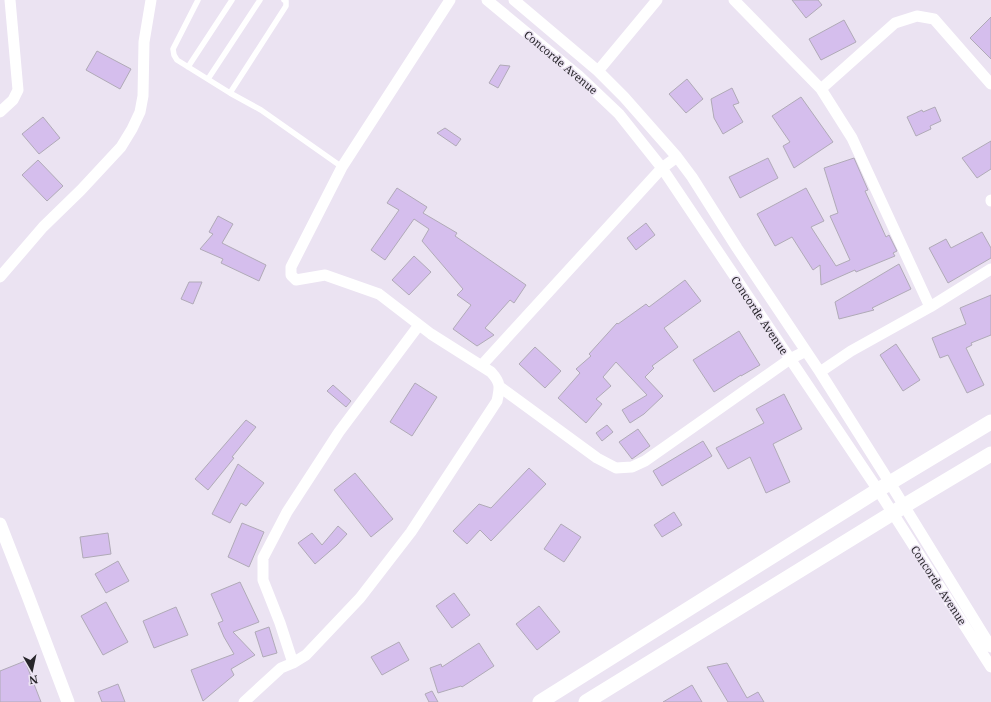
<svg xmlns="http://www.w3.org/2000/svg" width="991" height="702" font-family="'Noto Serif',serif">
<rect width="100%" height="100%" fill="#ebe3f2"/>
<path fill="#d5beed" stroke="#b0aab7" d="M 792,0 L 818,0 L 822,5 L 806,18 Z
M 991,17 L 991,59 L 970,38 Z
M 844,20 L 856,42 L 821,60 L 809,39 Z
M 97,51 L 131,69 L 120,89 L 86,70 Z
M 500,65 L 510,66 L 498,88 L 489,83 Z
M 687,79 L 703,99 L 686,113 L 669,94 Z
M 732,88 L 739,103 L 733,105 L 743,122 L 723,134 L 714,118 L 711,99 Z
M 801,97 L 833,142 L 794,168 L 783,146 L 790,142 L 772,116 Z
M 935,107 L 941,121 L 930,126 L 931,129 L 916,136 L 907,117 L 922,110 L 923,112 Z
M 43,117 L 60,138 L 39,154 L 22,134 Z
M 445,128 L 461,139 L 456,146 L 437,133 Z
M 991,141 L 991,169 L 977,178 L 962,158 Z
M 768,158 L 778,178 L 740,198 L 729,177 Z
M 854,158 L 868,190 L 865,191 L 886,237 L 889,235 L 897,251 L 893,253 L 895,256 L 856,272 L 855,270 L 821,285 L 820,265 L 813,270 L 792,237 L 775,246 L 757,214 L 806,188 L 824,221 L 811,227 L 836,266 L 850,260 L 830,216 L 838,213 L 824,168 Z
M 38,160 L 63,186 L 47,201 L 22,175 Z
M 397,188 L 427,207 L 423,213 L 457,233 L 455,236 L 526,285 L 514,303 L 510,300 L 485,328 L 494,335 L 477,346 L 453,329 L 471,305 L 457,295 L 463,289 L 422,241 L 429,229 L 414,219 L 385,260 L 371,250 L 399,210 L 387,203 Z
M 218,216 L 233,224 L 222,243 L 266,265 L 259,281 L 221,263 L 223,259 L 200,249 L 213,234 L 209,232 Z
M 646,223 L 655,235 L 636,250 L 627,238 Z
M 982,232 L 991,248 L 991,258 L 948,283 L 929,248 L 946,239 L 951,248 Z
M 414,256 L 431,272 L 409,295 L 392,280 Z
M 899,264 L 911,289 L 872,308 L 874,310 L 839,319 L 835,302 Z
M 685,280 L 701,301 L 664,328 L 678,347 L 652,366 L 654,368 L 645,377 L 663,396 L 644,414 L 630,423 L 622,410 L 647,395 L 616,362 L 603,377 L 611,386 L 596,399 L 602,404 L 586,423 L 558,398 L 580,373 L 576,369 L 591,356 L 589,354 L 617,323 L 618,324 L 646,304 L 649,307 Z
M 189,282 L 202,282 L 193,304 L 181,299 Z
M 991,295 L 991,335 L 971,343 L 972,345 L 966,348 L 984,385 L 967,393 L 948,355 L 940,358 L 932,338 L 966,324 L 960,308 Z
M 739,331 L 760,365 L 741,376 L 741,375 L 714,392 L 693,360 Z
M 896,344 L 920,380 L 903,391 L 880,355 Z
M 535,347 L 561,371 L 545,388 L 519,364 Z
M 415,383 L 437,397 L 412,436 L 390,422 Z
M 333,385 L 351,401 L 346,407 L 327,391 Z
M 784,394 L 802,429 L 773,444 L 790,482 L 766,493 L 750,457 L 728,469 L 716,448 L 764,423 L 756,409 Z
M 246,420 L 256,427 L 232,457 L 234,458 L 208,490 L 195,479 Z
M 607,425 L 613,432 L 602,441 L 596,433 Z
M 638,429 L 650,446 L 632,459 L 619,442 Z
M 703,441 L 712,456 L 662,486 L 653,471 Z
M 238,464 L 264,483 L 246,506 L 241,503 L 230,523 L 212,514 Z
M 529,468 L 546,484 L 491,541 L 480,530 L 467,544 L 453,531 L 479,504 L 491,508 Z
M 355,473 L 393,519 L 371,537 L 334,490 Z
M 674,512 L 682,525 L 662,537 L 654,525 Z
M 242,523 L 264,532 L 249,567 L 228,557 Z
M 561,524 L 581,537 L 564,562 L 544,549 Z
M 338,526 L 347,534 L 337,545 L 315,564 L 298,543 L 312,533 L 322,545 Z
M 108,533 L 111,554 L 83,558 L 80,537 Z
M 118,561 L 129,581 L 106,593 L 95,574 Z
M 240,582 L 259,622 L 233,632 L 255,655 L 231,669 L 234,675 L 203,701 L 191,670 L 234,654 L 224,637 L 218,623 L 223,621 L 211,594 Z
M 454,593 L 470,615 L 452,628 L 436,606 Z
M 106,602 L 128,642 L 103,655 L 81,616 Z
M 539,606 L 560,632 L 537,650 L 516,624 Z
M 176,607 L 188,635 L 154,648 L 143,621 Z
M 269,627 L 277,653 L 263,657 L 255,632 Z
M 399,642 L 409,660 L 382,675 L 371,657 Z
M 479,643 L 494,666 L 462,687 L 461,686 L 438,693 L 430,668 L 441,664 L 442,667 Z
M 25,661 L 41,702 L 0,702 L 0,671 Z
M 727,663 L 747,698 L 758,692 L 764,702 L 728,702 L 707,667 Z
M 118,684 L 125,702 L 102,702 L 98,692 Z
M 692,685 L 702,702 L 663,702 Z
M 432,691 L 438,702 L 429,702 L 425,694 Z"/>
<g fill="none" stroke-linecap="round" stroke-linejoin="round">
<path stroke="#fff" stroke-width="5.5" d="M 198,0 L 173,49 L 174,55 L 177,60 L 230,93 L 261,110 L 342,167
M 188,67 L 232,0
M 208,79 L 260,0
M 230,93 L 286,6 L 286,1 L 284,0"/>
<path stroke="#fff" stroke-width="11" d="M 487,0 L 579,76 L 619,114 L 662,168 L 878,490 L 991,667
M 514,0 L 598,71 L 624,97 L 677,157 L 692,177 L 737,248 L 820,372 L 890,483 L 991,647
M 734,0 L 821,89 L 852,138 L 930,307
M 598,71 L 657,0
M 821,89 L 895,23 L 917,16 L 934,19 L 991,84
M 0,112 L 13,100 L 18,90 L 10,0
M 991,200 L 991,201
M 0,277 L 43,227 L 81,190 L 121,147 L 132,129 L 140,112 L 143,96 L 144,42 L 151,0
M 481,366 L 662,168 L 677,157
M 820,372 L 851,351 L 930,307 L 991,269
M 500,387 L 597,458 L 616,468 L 632,467 L 645,461 L 790,359 L 806,351
M 293,663 L 280,623 L 263,580 L 263,558 L 287,512 L 339,432 L 419,325
M 244,702 L 281,668 L 293,663 L 306,655 L 360,598 L 411,532 L 497,401 C 500,387 501,383 491,372 L 431,334 L 379,294 L 325,275 L 296,280 L 291,275 L 291,267 L 342,167 L 450,0"/>
<path stroke="#fff" stroke-width="13" d="M 0,524 L 28,596 L 68,702"/>
<path stroke="#fff" stroke-width="15" d="M 540,702 L 878,490 L 991,422
M 586,702 L 904,506 L 991,454"/>
</g>
<g text-anchor="middle" dominant-baseline="central" stroke-width="3" stroke-linejoin="round" paint-order="stroke">
<g font-size="11" fill="#27252a" stroke="#ebe3f2">
<text transform="translate(561 62) rotate(40)">Concorde Avenue</text>
<text transform="translate(760 315) rotate(56)">Concorde Avenue</text>
<text transform="translate(939 585) rotate(57)">Concorde Avenue</text>
</g>
</g>
<g transform="translate(32 670) rotate(171)" stroke="#ebe3f2" stroke-width="3" paint-order="stroke">
<path d="M0-3L7 15L0 10L-7 15Z" fill="#27252a"/>
<text y="-6" font-size="11" font-weight="bold" text-anchor="middle" fill="#27252a">N</text>
</g>
</svg>
